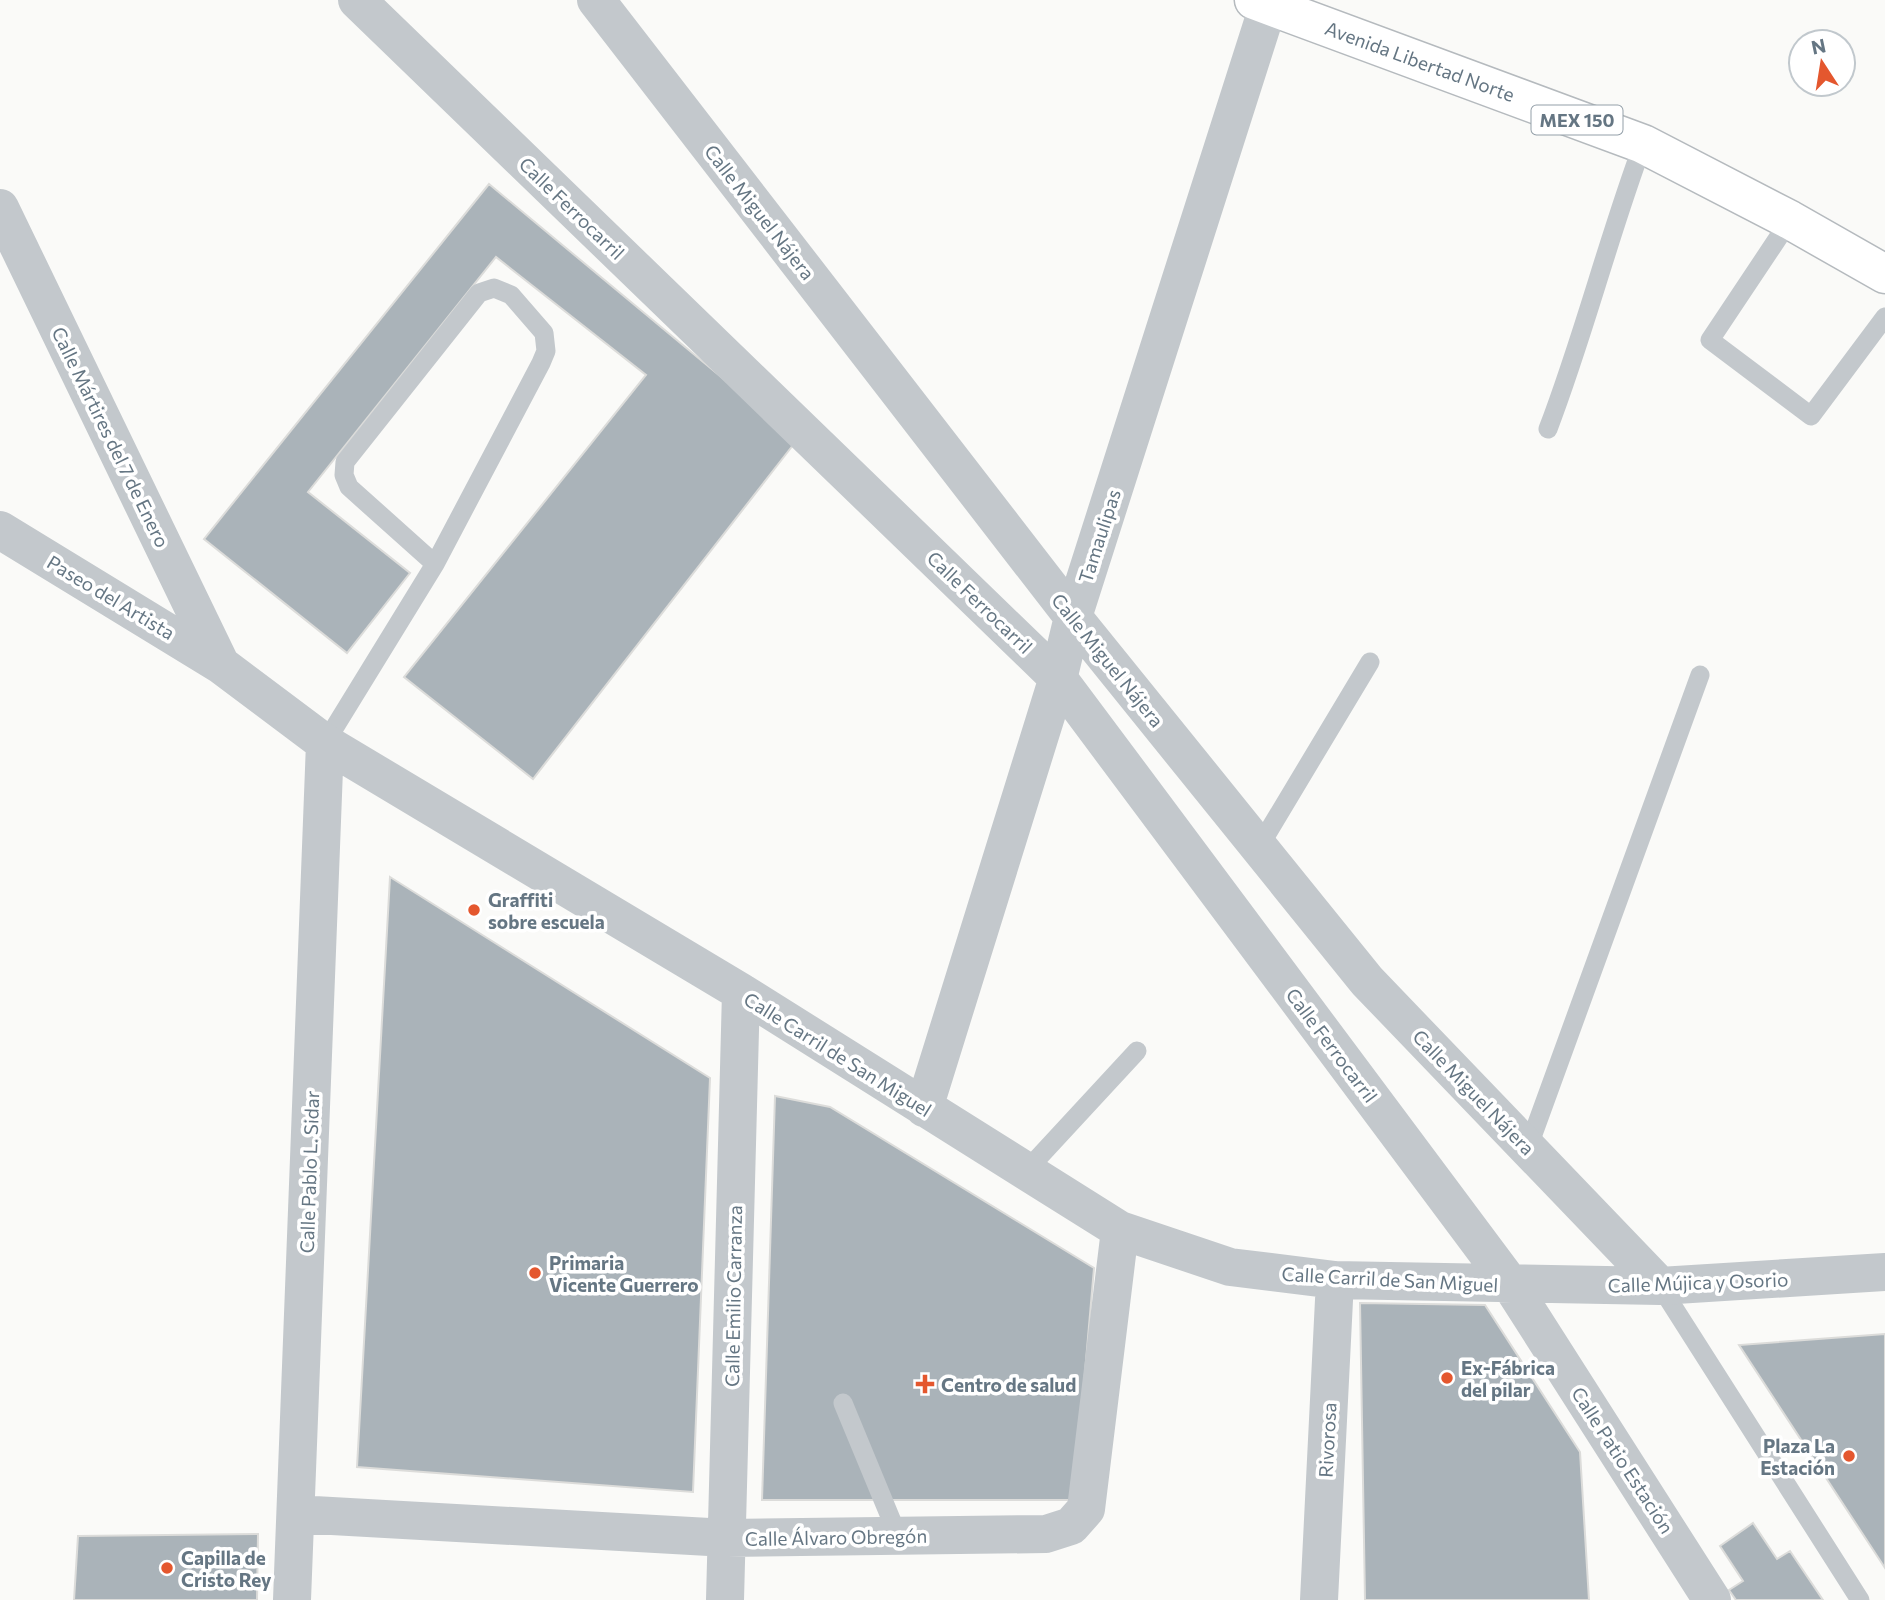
<svg xmlns="http://www.w3.org/2000/svg" width="1885" height="1600" font-family="Commissioner,sans-serif">
<rect width="100%" height="100%" fill="#fafaf8"/>
<path fill="#aab3b9" stroke="#dcdcda" stroke-width="2" d="M 489,184 L 797,440 L 533,779 L 404,677 L 646,375 L 496,257 L 308,492 L 410,573 L 347,653 L 204,539 Z
M 390,877 L 710,1078 L 693,1492 L 357,1467 Z
M 775,1096 L 830,1107 L 1094,1268 L 1074,1500 L 762,1500 Z
M 1360,1303 L 1485,1305 L 1580,1452 L 1589,1600 L 1365,1600 Z
M 1885,1334 L 1885,1568 L 1739,1345 Z
M 1753,1523 L 1777,1559 L 1790,1551 L 1823,1600 L 1736,1600 L 1729,1590 L 1743,1581 L 1720,1546 Z
M 258,1534 L 257,1600 L 74,1600 L 78,1536 Z"/>
<g fill="none" stroke-linecap="round" stroke-linejoin="round">
<defs>
<path id="primary" d="M 1254,0 L 1643,144 L 1790,220 L 1885,274"/>
</defs>
<use href="#primary" stroke="#b5babe" stroke-width="41"/>
<path stroke="#c3c8cc" stroke-width="19" d="M 1790,220 L 1710,340 L 1811,416 L 1885,317
M 1548,429 C 1584,335 1608,238 1643,144
M 325,743 L 435,564 L 541,363 L 546,351 L 544,333 L 511,295 L 494,288 L 479,293 L 345,462 L 344,475 L 349,487 L 435,564
M 1259,847 L 1370,662
M 1528,1148 L 1700,675
M 1026,1171 L 1137,1051
M 1660,1286 L 1860,1600
M 843,1403 L 898,1536"/>
<path stroke="#c3c8cc" stroke-width="38" d="M 357,0 L 1058,678 L 1511,1285 L 1712,1600
M 596,0 L 1073,617 L 1367,981 L 1660,1286
M 0,208 L 221,665
M 0,530 L 221,665 L 325,743 L 741,992 L 1120,1230 L 1230,1267 L 1335,1280 L 1660,1286 L 1885,1272
M 924,1108 L 1060,671 L 1073,617 L 1270,0
M 296,1514 L 727,1538 L 1046,1534 L 1071,1526 L 1086,1509 L 1120,1230
M 292,1600 L 325,743
M 725,1600 L 741,992
M 1319,1600 L 1335,1280"/>
<use href="#primary" stroke="#fff" stroke-width="38"/>
</g>
<g fill="#e4572e" stroke="#fff" stroke-width="2.5">
<circle cx="474" cy="910" r="7"/>
<circle cx="535" cy="1273" r="7"/>
<circle cx="1447" cy="1378" r="7"/>
<path d="M921.5 1373.5h7v7h7v7h-7v7h-7v-7h-7v-7h7z"/>
<circle cx="1849" cy="1456" r="7"/>
<circle cx="167" cy="1568" r="7"/>
</g>
<g text-anchor="middle" dominant-baseline="central" stroke-width="7" stroke-linejoin="round" paint-order="stroke">
<rect fill="#fff" stroke="#939fa8" stroke-width="2" x="1531.5" y="105.5" width="91" height="29" rx="5"/>
<g font-size="18" font-weight="bold" fill="#657683">
<text x="1577" y="120">MEX 150</text>
</g>
<g font-size="19" fill="#657683" stroke="#fff">
<text transform="translate(1420 61) rotate(20)">Avenida Libertad Norte</text>
<text transform="translate(572 208) rotate(44)">Calle Ferrocarril</text>
<text transform="translate(760 212) rotate(52)">Calle Miguel Nájera</text>
<text transform="translate(111 437) rotate(64)">Calle Mártires del 7 de Enero</text>
<text transform="translate(1099 536) rotate(-72)">Tamaulipas</text>
<text transform="translate(111 597) rotate(31)">Paseo del Artista</text>
<text transform="translate(980 602) rotate(44)">Calle Ferrocarril</text>
<text transform="translate(1108 660) rotate(51)">Calle Miguel Nájera</text>
<text transform="translate(1332 1045) rotate(53)">Calle Ferrocarril</text>
<text transform="translate(838 1054) rotate(32)">Calle Carril de San Miguel</text>
<text transform="translate(1474 1092) rotate(46)">Calle Miguel Nájera</text>
<text transform="translate(309 1172) rotate(-88)">Calle Pablo L. Sidar</text>
<text transform="translate(1390 1279) rotate(3)">Calle Carril de San Miguel</text>
<text transform="translate(1698 1282) rotate(-2)">Calle Mújica y Osorio</text>
<text transform="translate(733 1296) rotate(-89)">Calle Emilio Carranza</text>
<text transform="translate(1327 1440) rotate(-87)">Rivorosa</text>
<text transform="translate(1623 1460) rotate(57)">Calle Patio Estación</text>
<text transform="translate(836 1537) rotate(-1)">Calle Álvaro Obregón</text>
</g>
<g font-size="19" font-weight="bold" fill="#657683" stroke="#fff" text-anchor="start">
<text x="488" y="899">Graffiti<tspan x="488" dy="22">sobre escuela</tspan></text>
<text x="549" y="1262">Primaria<tspan x="549" dy="22">Vicente Guerrero</tspan></text>
<text x="1461" y="1367">Ex-Fábrica<tspan x="1461" dy="22">del pilar</tspan></text>
<text x="941" y="1384">Centro de salud</text>
<text x="1835" y="1445" text-anchor="end">Plaza La<tspan x="1835" dy="22">Estación</tspan></text>
<text x="181" y="1557">Capilla de<tspan x="181" dy="22">Cristo Rey</tspan></text>
</g>
</g>
<g transform="translate(1822 63) rotate(348)"><circle r="33" fill="#ffffff" stroke="#c1c8cd" stroke-width="2"/>
<path d="M0-5L12 26L0 18L-12 26Z" fill="#e4572e"/>
<text y="-10" font-size="19" font-weight="bold" text-anchor="middle" fill="#657683">N</text>
</g>
</svg>
